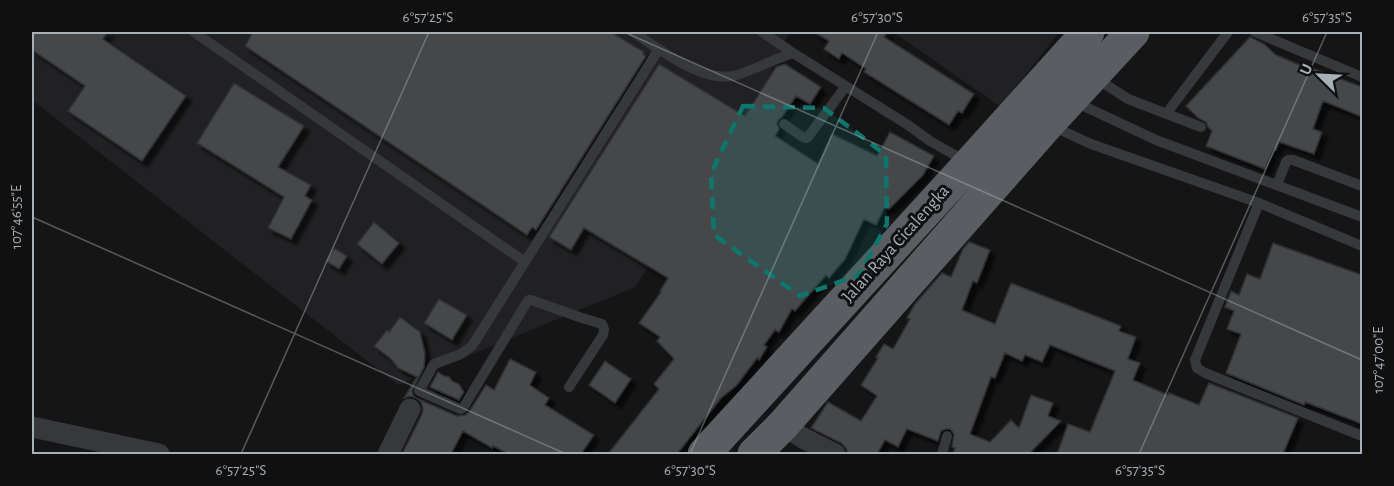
<svg xmlns="http://www.w3.org/2000/svg" width="1394" height="486" font-family="'Alegreya Sans',sans-serif">
<defs>
<filter id="shadow"><feDropShadow dx="5.5" dy="5.5" stdDeviation="1.5" flood-color="#0009"/></filter>
</defs>
<rect width="100%" height="100%" fill="#151516"/>
<path fill="#212123" d="M 32,32 L 789,32 L 754,110 L 635,287 L 398,385 L 32,100 Z
M 893,32 L 1059,32 L 1001,107 Z"/>
<path fill="#444649" stroke="#2f3032" stroke-width="1.5" filter="url(#shadow)" d="M 32,32 L 108,32 L 103,39 L 186,96 L 142,161 L 68,111 L 85,86 L 32,50 Z
M 253,32 L 611,32 L 644,52 L 643,54 L 646,56 L 536,230 L 532,227 L 527,235 L 245,46 Z
M 814,32 L 888,32 L 884,37 L 974,94 L 962,113 L 958,111 L 949,125 L 864,72 L 866,69 L 842,53 L 839,59 L 824,49 L 829,41 Z
M 1250,37 L 1264,44 L 1276,55 L 1312,70 L 1312,68 L 1362,87 L 1362,117 L 1323,101 L 1313,129 L 1322,132 L 1314,154 L 1279,142 L 1276,150 L 1274,149 L 1265,169 L 1206,146 L 1212,131 L 1208,127 L 1206,122 L 1198,118 L 1186,106 Z
M 659,64 L 745,116 L 776,67 L 785,64 L 821,87 L 810,104 L 796,96 L 782,117 L 778,120 L 777,124 L 779,129 L 775,136 L 818,164 L 832,134 L 877,156 L 890,132 L 934,156 L 923,175 L 889,209 L 885,207 L 876,225 L 864,219 L 845,259 L 829,278 L 826,275 L 795,311 L 792,309 L 779,332 L 775,330 L 764,345 L 767,347 L 759,360 L 757,358 L 737,385 L 721,398 L 677,454 L 608,454 L 659,389 L 654,384 L 674,359 L 657,341 L 660,337 L 639,323 L 661,292 L 660,291 L 668,278 L 584,228 L 571,250 L 549,237 Z
M 234,83 L 304,126 L 278,167 L 311,185 L 305,196 L 312,200 L 291,239 L 268,228 L 284,197 L 197,143 Z
M 374,222 L 399,243 L 382,264 L 357,244 Z
M 969,242 L 990,250 L 977,283 L 973,281 L 962,310 L 995,324 L 1011,283 L 1121,326 L 1119,331 L 1136,337 L 1128,359 L 1140,363 L 1133,380 L 1168,395 L 1169,393 L 1199,405 L 1209,383 L 1298,418 L 1283,454 L 1057,454 L 1068,424 L 1090,432 L 1115,371 L 1050,345 L 1042,362 L 1025,355 L 1022,361 L 1005,353 L 995,378 L 991,377 L 970,434 L 990,442 L 1011,420 L 1019,428 L 1031,395 L 1053,403 L 1048,416 L 1061,421 L 1029,454 L 953,454 L 955,448 L 952,447 L 954,434 L 950,429 L 946,429 L 941,431 L 938,441 L 907,429 L 898,447 L 885,440 L 877,454 L 848,454 L 846,448 L 841,443 L 811,428 L 828,402 L 861,421 L 877,396 L 861,385 L 878,358 L 876,357 L 884,344 L 893,349 L 910,319 L 907,318 L 915,304 L 942,273 L 951,277 L 963,249 Z
M 1273,243 L 1362,275 L 1362,424 L 1305,402 L 1304,405 L 1226,373 L 1241,334 L 1227,329 L 1234,311 L 1225,307 L 1231,291 L 1239,295 L 1247,274 L 1260,279 Z
M 334,248 L 347,256 L 339,269 L 326,261 Z
M 439,299 L 467,315 L 452,340 L 424,323 Z
M 400,317 L 420,332 L 425,353 L 424,367 L 412,391 L 413,395 L 416,398 L 410,396 L 404,398 L 417,377 L 398,368 L 391,359 L 374,346 L 387,330 L 389,332 Z
M 510,359 L 536,372 L 530,385 L 549,398 L 545,405 L 594,435 L 581,454 L 509,454 L 493,446 L 492,448 L 463,431 L 451,454 L 402,454 L 422,414 L 423,408 L 421,402 L 416,398 L 457,416 L 465,415 L 469,412 L 486,385 L 494,390 Z
M 605,361 L 631,379 L 615,403 L 589,385 Z
M 438,372 L 444,376 L 449,377 L 452,381 L 459,384 L 464,392 L 459,400 L 430,387 Z"/>
<g fill="none" stroke-linecap="round" stroke-linejoin="round">
<path stroke="#36383b" stroke-width="10" d="M 194,32 L 525,262
M 633,32 C 660,49 704,85 737,75 C 756,69 774,59 793,53
M 762,32 L 793,53 L 908,125 L 930,141 L 967,162
M 1255,32 L 1362,77
M 1096,78 L 1128,99 L 1201,127
M 1073,101 L 1156,140 L 1362,217
M 1166,114 L 1228,32
M 784,124 L 801,136 L 806,138 L 808,137 L 846,86
M 1052,126 L 1091,144 L 1259,203 L 1362,246
M 1277,185 L 1286,162 L 1288,160 L 1293,160 L 1362,186
M 1259,203 L 1195,360 L 1197,368 L 1205,373 L 1362,436
M 569,387 L 603,335 L 604,329 L 602,324 L 582,318 L 531,300 L 529,300 L 527,302 L 463,408 L 460,409 L 419,391 L 434,364 L 461,354 L 472,346 L 659,49
M 942,454 L 947,436"/>
<path stroke="#36383b" stroke-width="21" d="M 783,425 L 803,438 L 835,454
M 32,427 L 159,454
M 388,454 L 410,409"/>
<path stroke="#5a5e62" stroke-width="33" d="M 704,454 L 970,163 L 1088,32
M 754,454 L 783,425 L 1048,124 L 1133,32"/>
</g>
<path fill="#0f766e" fill-opacity="0.2" stroke="#0f766e" stroke-width="4.5" stroke-dasharray="12 8" stroke-linejoin="round" d="M 743,106 L 824,108 L 886,155 L 887,224 L 859,275 L 800,296 L 714,235 L 711,173 Z"/>
<path fill="none" stroke="#a8afb5" stroke-width="1.5" stroke-opacity="0.45" d="M 624,32 L 1362,360M 32,217 L 566,454M 241,454 L 429,32M 690,454 L 878,32M 1139,454 L 1327,32"/>
<g text-anchor="middle" dominant-baseline="central" stroke-width="6" stroke-linejoin="round" paint-order="stroke">
<g font-size="18" fill="#a8afb5" stroke="#101011">
<text transform="translate(896 244) rotate(-48)">Jalan Raya Cicalengka</text>
</g>
</g>
<rect width="1394" height="486" fill="none" stroke="#101011" stroke-width="66"/>
<g transform="translate(1319 75) rotate(294)" stroke="#101011" stroke-width="4.5" paint-order="stroke">
<path d="M0-4.5L10 22L0 15L-10 22Z" fill="#a8afb5"/>
<text y="-9" font-size="16" font-weight="bold" text-anchor="middle" fill="#a8afb5">U</text>
</g>
<rect x="33" y="33" width="1328" height="420" fill="none" stroke="#a8afb5" stroke-width="2"/>
<g font-size="15" text-anchor="middle" fill="#a8afb5">
<text x="428" y="22">6°57'25"S</text>
<text x="877" y="22">6°57'30"S</text>
<text x="1327" y="22">6°57'35"S</text>
<text transform="translate(16 217) rotate(-90)" y="5">107°46'55"E</text>
<text transform="translate(1378 360) rotate(-90)" y="5">107°47'00"E</text>
<text x="241" y="475">6°57'25"S</text>
<text x="690" y="475">6°57'30"S</text>
<text x="1140" y="475">6°57'35"S</text>
</g>
</svg>
